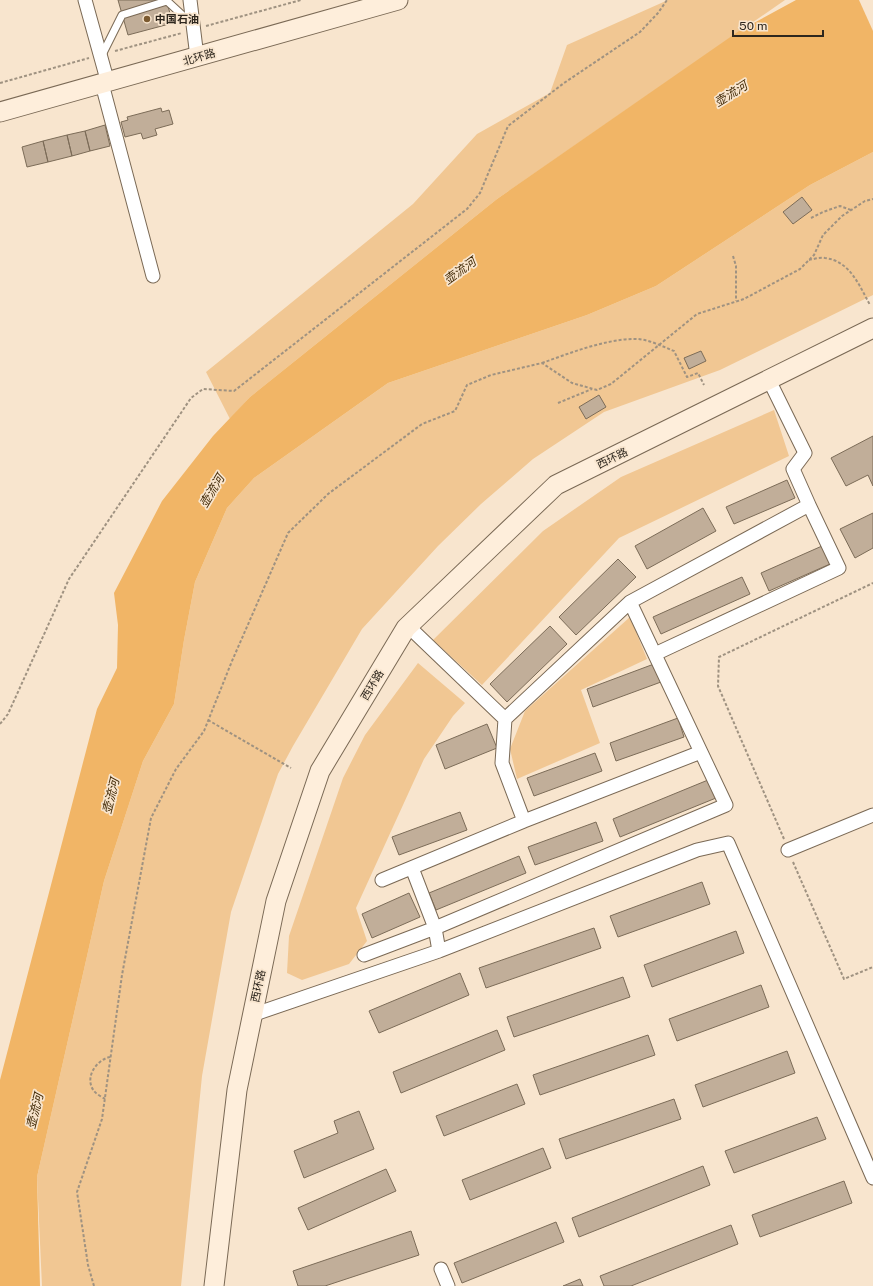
<svg xmlns="http://www.w3.org/2000/svg" width="873" height="1286" font-family="'Public Sans','Noto Sans SC',sans-serif">
<rect width="100%" height="100%" fill="#f8e5ce"/>
<path fill="#f1c793" d="M 668,0 L 785,0 L 497,199 L 250,397 L 230,419 L 206,372 L 413,204 L 477,134 L 550,93 L 567,45 Z
M 873,152 L 873,295 L 720,370 L 604,412 L 533,459 L 481,504 L 438,546 L 362,629 L 293,746 L 278,774 L 231,912 L 202,1076 L 181,1286 L 42,1286 L 37,1177 L 104,881 L 143,761 L 174,704 L 184,640 L 195,582 L 227,508 L 254,478 L 388,383 L 587,315 L 656,286 L 810,185 Z
M 774,410 L 789,456 L 619,538 L 482,685 L 433,640 L 543,531 L 621,477 Z
M 630,617 L 647,659 L 581,690 L 600,743 L 517,779 L 510,749 L 525,711 Z
M 418,663 L 465,703 L 453,716 L 424,759 L 356,908 L 367,941 L 349,964 L 302,980 L 287,973 L 289,936 L 343,778 L 365,735 Z"/>
<path fill="#f1b566" d="M 796,0 L 873,0 L 873,152 L 810,185 L 656,286 L 587,315 L 388,383 L 254,478 L 227,508 L 195,582 L 184,640 L 174,704 L 143,761 L 104,881 L 37,1177 L 40,1286 L 0,1286 L 0,1080 L 97,709 L 117,668 L 118,625 L 114,593 L 162,501 L 213,436 L 250,397 L 497,199 L 739,31 Z"/>
<path fill="#f8e5ce" d="M 859,0 L 873,0 L 873,31 Z"/>
<path fill="#c1ae99" stroke="#7c6c58" d="M 118,0 L 166,0 L 173,23 L 128,35 Z
M 161,108 L 162,112 L 169,110 L 173,124 L 155,129 L 157,135 L 143,139 L 141,133 L 125,137 L 121,122 L 128,120 L 127,117 Z
M 105,125 L 110,146 L 90,151 L 85,131 Z
M 85,131 L 90,151 L 72,156 L 67,135 Z
M 67,135 L 72,156 L 48,162 L 43,141 Z
M 43,141 L 48,162 L 27,167 L 22,147 Z
M 802,197 L 812,210 L 793,224 L 783,212 Z
M 701,351 L 706,361 L 689,369 L 684,358 Z
M 599,395 L 606,407 L 586,419 L 579,407 Z
M 873,436 L 873,486 L 868,475 L 846,486 L 831,458 Z
M 787,480 L 795,498 L 734,524 L 726,507 Z
M 703,508 L 716,531 L 647,569 L 635,546 Z
M 873,513 L 873,548 L 855,558 L 840,529 Z
M 822,546 L 830,564 L 769,591 L 761,573 Z
M 618,559 L 636,577 L 576,635 L 559,617 Z
M 742,577 L 750,594 L 661,634 L 653,617 Z
M 550,626 L 567,644 L 507,702 L 490,684 Z
M 654,664 L 661,682 L 593,707 L 587,689 Z
M 678,718 L 684,737 L 616,761 L 610,743 Z
M 487,724 L 497,748 L 445,769 L 436,745 Z
M 595,753 L 602,771 L 534,796 L 527,778 Z
M 708,780 L 716,798 L 620,837 L 613,819 Z
M 460,812 L 467,830 L 399,855 L 392,837 Z
M 596,822 L 603,841 L 535,865 L 528,847 Z
M 519,856 L 526,873 L 436,910 L 429,893 Z
M 702,882 L 710,904 L 618,937 L 610,916 Z
M 409,893 L 420,917 L 372,938 L 362,914 Z
M 594,928 L 601,948 L 486,988 L 479,968 Z
M 736,931 L 744,953 L 652,987 L 644,965 Z
M 460,973 L 469,995 L 379,1033 L 369,1011 Z
M 623,977 L 630,997 L 514,1037 L 507,1017 Z
M 761,985 L 769,1007 L 677,1041 L 669,1019 Z
M 497,1030 L 505,1050 L 401,1093 L 393,1072 Z
M 648,1035 L 655,1055 L 540,1095 L 533,1075 Z
M 787,1051 L 795,1073 L 703,1107 L 695,1085 Z
M 517,1084 L 525,1104 L 444,1136 L 436,1116 Z
M 674,1099 L 681,1119 L 566,1159 L 559,1139 Z
M 359,1111 L 374,1149 L 304,1178 L 294,1151 L 338,1133 L 334,1121 Z
M 817,1117 L 826,1139 L 734,1173 L 725,1151 Z
M 543,1148 L 551,1168 L 470,1200 L 462,1180 Z
M 703,1166 L 710,1185 L 579,1237 L 572,1218 Z
M 386,1169 L 396,1191 L 308,1230 L 298,1208 Z
M 844,1181 L 852,1203 L 760,1237 L 752,1215 Z
M 556,1222 L 564,1242 L 462,1283 L 454,1263 Z
M 731,1225 L 738,1244 L 631,1286 L 604,1286 L 600,1276 Z
M 411,1231 L 419,1255 L 325,1286 L 298,1286 L 293,1271 Z
M 580,1279 L 583,1286 L 563,1286 Z"/>
<g fill="none" stroke-linecap="round" stroke-linejoin="round">
<defs>
<path id="lane" d="M 101,57 L 122,15 L 167,1 L 192,24"/>
<path id="street" d="M 85,0 L 108,83
M 190,0 L 197,57
M 102,84 L 153,276
M 655,654 L 839,568 L 809,505
M 505,719 L 630,602 L 809,505 L 793,469 L 805,453 L 769,380
M 524,821 L 701,752
M 788,850 L 873,815
M 412,868 L 435,928 L 439,951
M 382,880 L 524,821 L 502,763 L 505,719 L 408,626
M 364,955 L 435,928 L 726,805 L 630,602
M 252,1015 L 439,951 L 697,850 L 728,843 L 873,1178
M 441,1269 L 448,1286"/>
<path id="secondary" d="M 0,112 L 398,0
M 214,1286 L 237,1090 L 276,901 L 320,771 L 406,628 L 556,485 L 873,328"/>
</defs>
<use href="#lane" stroke="#7a6955" stroke-width="9"/>
<use href="#street" stroke="#7a6955" stroke-width="15"/>
<use href="#secondary" stroke="#7a6955" stroke-width="21"/>
<path stroke="#9f9281" stroke-width="2" stroke-dasharray="3 2" stroke-linecap="butt" d="M 206,26 L 301,0
M 115,51 L 182,33
M 0,83 L 89,58
M 811,218 L 823,212 L 840,206 L 851,210
M 733,256 L 736,266 L 736,301
M 809,260 C 814,259 820,257 825,258 C 850,261 859,285 870,305
M 542,363 C 570,353 603,340 632,339 C 647,338 661,346 674,351 L 687,377 L 698,373 L 704,385
M 558,403 L 592,389
M 208,720 L 291,768
M 0,724 L 8,714 L 69,579 L 191,398 L 203,389 L 234,391 L 467,209 L 480,193 L 508,126 L 564,83 L 640,32 L 658,13 L 667,0
M 784,839 L 718,686 L 719,657 L 873,583
M 793,862 L 844,979 L 873,967
M 105,1099 C 102,1097 96,1094 94,1091 C 84,1078 96,1060 110,1057
M 94,1286 L 88,1265 L 77,1192 L 102,1119 L 122,975 L 151,818 L 176,769 L 204,731 L 232,661 L 288,533 L 328,494 L 422,424 L 455,411 L 467,385 L 491,375 L 542,363 L 572,383 L 597,390 L 611,384 L 697,314 L 744,299 L 800,269 L 814,255 L 823,235 L 842,216 L 865,201 L 873,199"/>
<use href="#lane" stroke="#fff" stroke-width="7"/>
<use href="#street" stroke="#fff" stroke-width="13"/>
<use href="#secondary" stroke="#feeedb" stroke-width="19"/>
</g>
<circle fill="#7b5a30" stroke="#f8e5ce" stroke-width="1.5" cx="147" cy="19" r="4"/>
<g text-anchor="middle" dominant-baseline="central" stroke-width="3.5" stroke-linejoin="round" paint-order="stroke">
<g font-size="11" font-weight="bold" fill="#2e271e" stroke="#f8e5ce" text-anchor="start">
<text x="155" y="19">中国石油</text>
</g>
<g font-size="11" fill="#2e271e" stroke="#f8e5ce">
<text transform="translate(199 57) rotate(-16)">北环路</text>
<text transform="translate(612 458) rotate(-26)">西环路</text>
<text transform="translate(372 685) rotate(-59)">西环路</text>
<text transform="translate(258 986) rotate(-78)">西环路</text>
</g>
<g font-size="12" font-style="italic" fill="#402805" stroke="#f8e5ce">
<text transform="translate(731 94) rotate(-32)">壶流河</text>
<text transform="translate(460 271) rotate(-36)">壶流河</text>
<text transform="translate(212 491) rotate(-59)">壶流河</text>
<text transform="translate(111 796) rotate(-76)">壶流河</text>
<text transform="translate(35 1111) rotate(-76)">壶流河</text>
</g>
</g>
<path d="M733 30v6h90v-6" fill="none" stroke="#2e271e" stroke-width="2"/>
<text x="739" y="30" font-size="12" fill="#2e271e" stroke="#f8e5ce" stroke-width="3" paint-order="stroke">50 m</text>
</svg>
